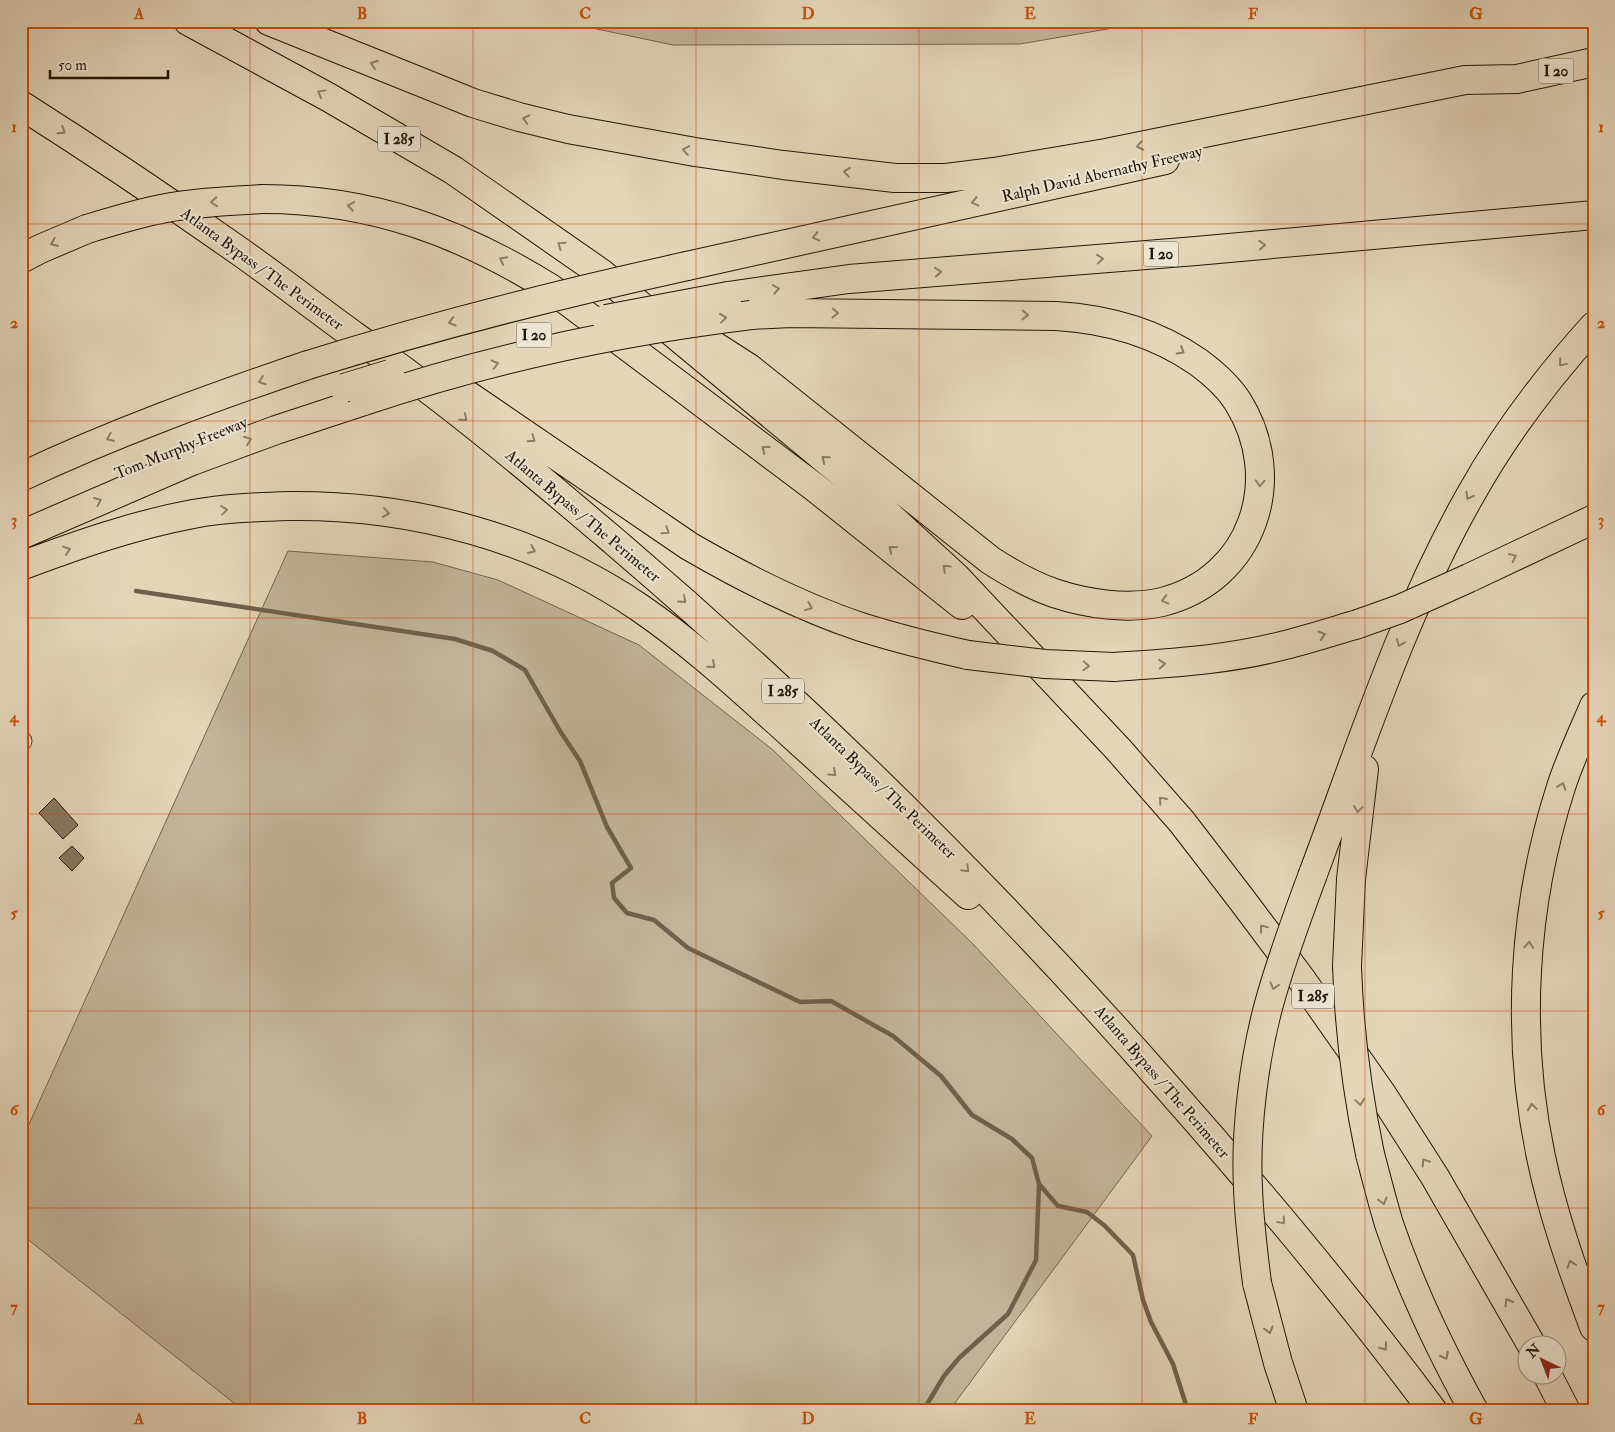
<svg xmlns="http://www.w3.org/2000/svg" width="1615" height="1432" font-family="'IM FELL Double Pica',serif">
<rect width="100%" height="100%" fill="#e4d5b9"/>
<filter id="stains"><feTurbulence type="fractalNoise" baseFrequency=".004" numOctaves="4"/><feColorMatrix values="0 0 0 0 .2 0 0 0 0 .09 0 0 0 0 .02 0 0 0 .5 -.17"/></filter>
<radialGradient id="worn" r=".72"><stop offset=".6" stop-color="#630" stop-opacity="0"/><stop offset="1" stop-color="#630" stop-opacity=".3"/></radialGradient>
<path fill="#c3b49b" stroke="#726451" d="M 559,21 L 1154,21 L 1020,44 L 673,45 Z
M 288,551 L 433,562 L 498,580 L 639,645 L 773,750 L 973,944 L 1152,1136 L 949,1411 L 244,1411 L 21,1234 L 21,1142 Z"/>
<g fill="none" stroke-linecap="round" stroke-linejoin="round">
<path stroke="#6e604d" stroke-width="4.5" d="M 136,591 L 455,639 L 493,651 L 525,670 L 560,731 L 580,761 L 607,827 L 631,868 L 612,883 L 614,898 L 627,913 L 654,920 L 688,948 L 800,1002 L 831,1001 L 893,1036 L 941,1076 L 972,1115 L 1012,1139 L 1032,1158 L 1039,1184 L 1036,1260 L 1008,1314 L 959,1358 L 944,1376 L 923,1411
M 1039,1184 L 1058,1206 L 1087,1212 L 1105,1226 L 1133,1255 L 1143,1300 L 1151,1322 L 1173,1364 L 1188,1411"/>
</g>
<path fill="#867864" stroke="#211407" d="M 54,798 L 78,825 L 63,839 L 39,813 Z
M 72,846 L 84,858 L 72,871 L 59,858 Z"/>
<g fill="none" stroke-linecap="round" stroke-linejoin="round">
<defs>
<path id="minor" d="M 21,742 L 22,741"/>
<path id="motorway" d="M 188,21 L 328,97 L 453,170 L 601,273 L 849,479 L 956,577 L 1118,749 L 1182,822 L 1242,900 L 1302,980 L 1382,1094 L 1435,1177 L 1531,1344
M 269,21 L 473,103 L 519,117 L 568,129 L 695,152 L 783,165 L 895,178 L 946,178 L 994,172 L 1106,153 L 1465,80 L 1517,79 L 1594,62
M 21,105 C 95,152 168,201 239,251 C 279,279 317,309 356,337 C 375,351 394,363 412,377 C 482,429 549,486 615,542 C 813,711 997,893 1168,1088 C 1260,1192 1350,1299 1433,1411
M 263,199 C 371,199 460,232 550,288 L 813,486 L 962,605
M 21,259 L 40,249 L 87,229
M 687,266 L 1165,160
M 728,296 L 849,279 L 1196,251 L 1594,215
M 710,343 L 749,368 L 990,560 C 1010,573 1031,585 1054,593 C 1087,604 1128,610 1162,602 C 1253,579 1286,479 1238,402 C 1228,386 1213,373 1198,362 C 1155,332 1108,319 1056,316 L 791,313 L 751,315
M 432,384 L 469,396 L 689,546 C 744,578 801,607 861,627 C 896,638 932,647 968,655
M 21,477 C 114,433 211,398 308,365
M 21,535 L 192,461 L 276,430 L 364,401
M 21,566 C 77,545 134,525 193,514 C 225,508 258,507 291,506 C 415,505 537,538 640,608 C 694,645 743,691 791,734 C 850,788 909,842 968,895
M 1469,578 L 1594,519
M 1114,667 C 1171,663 1229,660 1285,645 C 1309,639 1334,631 1358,624
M 1594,706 C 1583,732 1570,759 1561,787 C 1523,905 1515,1035 1541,1157 C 1553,1215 1573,1271 1594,1327
M 1313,874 C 1361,746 1403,613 1471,494 C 1505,433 1547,378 1594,326
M 1347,966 L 1351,879 L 1364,769
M 1370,1154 C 1376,1177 1382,1201 1389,1224 C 1411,1289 1441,1351 1474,1411
M 1257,1283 L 1278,1363 L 1294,1411
M 1547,1374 L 1566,1411"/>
</defs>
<use href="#minor" stroke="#524434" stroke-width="21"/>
<use href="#motorway" stroke="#211407" stroke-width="30"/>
<use href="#minor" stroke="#ede4d2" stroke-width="19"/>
<use href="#motorway" stroke="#e4d5b9" stroke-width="28"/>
<defs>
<path id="motorway-bridge" d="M 87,229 C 113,221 139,213 166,208 C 198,202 231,201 263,199
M 606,319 L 728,296
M 308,365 C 433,326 559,294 687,266
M 344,388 L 390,374
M 364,401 C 489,359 620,331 751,315
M 1358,624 L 1400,609 L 1469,578
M 968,655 L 1045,664 L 1114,667
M 1347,966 C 1349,1029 1357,1092 1370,1154
M 1257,1283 C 1253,1251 1249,1220 1248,1188 C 1245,1131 1254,1059 1269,1004 C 1281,960 1297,917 1313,874"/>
</defs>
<use href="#motorway-bridge" stroke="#211407" stroke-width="30" stroke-linecap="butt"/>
<use href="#motorway-bridge" stroke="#e4d5b9" stroke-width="28"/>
</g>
<defs><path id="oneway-chevron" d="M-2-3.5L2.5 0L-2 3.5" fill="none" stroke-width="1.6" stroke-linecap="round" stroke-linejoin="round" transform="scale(1.25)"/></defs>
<g stroke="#8c7e69">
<use href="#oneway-chevron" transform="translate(374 64) rotate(-160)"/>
<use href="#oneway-chevron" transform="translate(321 93) rotate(-151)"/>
<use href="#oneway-chevron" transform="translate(526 119) rotate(-166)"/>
<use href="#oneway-chevron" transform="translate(62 131) rotate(33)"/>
<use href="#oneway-chevron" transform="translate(1140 146) rotate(168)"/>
<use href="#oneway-chevron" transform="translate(686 150) rotate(-170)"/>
<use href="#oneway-chevron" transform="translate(847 172) rotate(-173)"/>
<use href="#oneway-chevron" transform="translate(214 202) rotate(175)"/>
<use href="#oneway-chevron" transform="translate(975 202) rotate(167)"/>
<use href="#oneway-chevron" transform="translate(351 206) rotate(-170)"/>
<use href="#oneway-chevron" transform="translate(816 237) rotate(167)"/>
<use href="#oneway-chevron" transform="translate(54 243) rotate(157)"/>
<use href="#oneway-chevron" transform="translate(561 245) rotate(-145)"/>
<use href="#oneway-chevron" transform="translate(1262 245) rotate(-5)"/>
<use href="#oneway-chevron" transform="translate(1100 259) rotate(-5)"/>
<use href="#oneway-chevron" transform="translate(503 260) rotate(-152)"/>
<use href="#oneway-chevron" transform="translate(938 272) rotate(-5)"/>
<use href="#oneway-chevron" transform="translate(776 289) rotate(-9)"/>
<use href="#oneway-chevron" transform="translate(835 313) rotate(1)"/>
<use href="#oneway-chevron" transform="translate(1025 315) rotate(1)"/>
<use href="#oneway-chevron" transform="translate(723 318) rotate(-7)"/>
<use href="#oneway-chevron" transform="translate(452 322) rotate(164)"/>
<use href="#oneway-chevron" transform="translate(1181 351) rotate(31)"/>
<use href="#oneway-chevron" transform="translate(1562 363) rotate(130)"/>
<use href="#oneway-chevron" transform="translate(495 364) rotate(-14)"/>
<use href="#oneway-chevron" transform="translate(262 381) rotate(161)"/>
<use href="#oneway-chevron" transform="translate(464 418) rotate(39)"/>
<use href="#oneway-chevron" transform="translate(110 438) rotate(157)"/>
<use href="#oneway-chevron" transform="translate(532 439) rotate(34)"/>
<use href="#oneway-chevron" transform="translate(248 440) rotate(-20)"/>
<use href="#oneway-chevron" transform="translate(765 449) rotate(-143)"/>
<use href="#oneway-chevron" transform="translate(825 459) rotate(-140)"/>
<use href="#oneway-chevron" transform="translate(1260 483) rotate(93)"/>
<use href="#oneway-chevron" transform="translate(1469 496) rotate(119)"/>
<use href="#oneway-chevron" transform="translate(98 501) rotate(-24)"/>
<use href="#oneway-chevron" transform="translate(224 510) rotate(-7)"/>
<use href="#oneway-chevron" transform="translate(386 513) rotate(8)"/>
<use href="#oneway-chevron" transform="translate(666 531) rotate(34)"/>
<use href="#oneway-chevron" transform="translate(892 549) rotate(-141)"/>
<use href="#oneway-chevron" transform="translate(67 550) rotate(-19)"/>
<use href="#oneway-chevron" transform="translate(532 550) rotate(23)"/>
<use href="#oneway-chevron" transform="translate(1513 557) rotate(-25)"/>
<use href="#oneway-chevron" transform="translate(946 568) rotate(-137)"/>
<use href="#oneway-chevron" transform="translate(683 600) rotate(42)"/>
<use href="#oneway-chevron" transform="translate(1165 600) rotate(165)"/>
<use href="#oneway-chevron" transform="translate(809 607) rotate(22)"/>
<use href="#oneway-chevron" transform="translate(1322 635) rotate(-16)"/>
<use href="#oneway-chevron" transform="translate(1400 643) rotate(111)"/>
<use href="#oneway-chevron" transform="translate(1162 664) rotate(-4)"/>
<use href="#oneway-chevron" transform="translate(712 665) rotate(41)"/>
<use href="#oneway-chevron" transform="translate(1086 666) rotate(2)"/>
<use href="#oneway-chevron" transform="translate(833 773) rotate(42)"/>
<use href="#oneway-chevron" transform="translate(1562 786) rotate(-71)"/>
<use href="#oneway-chevron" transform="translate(1162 800) rotate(-131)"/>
<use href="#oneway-chevron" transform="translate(1358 809) rotate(97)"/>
<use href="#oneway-chevron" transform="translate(966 869) rotate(46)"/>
<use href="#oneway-chevron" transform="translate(1263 928) rotate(-127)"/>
<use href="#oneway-chevron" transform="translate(1529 945) rotate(-86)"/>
<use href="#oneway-chevron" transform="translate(1274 986) rotate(107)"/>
<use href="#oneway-chevron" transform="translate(1360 1102) rotate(82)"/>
<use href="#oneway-chevron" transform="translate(1532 1107) rotate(-98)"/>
<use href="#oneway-chevron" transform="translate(1425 1162) rotate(-123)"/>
<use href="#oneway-chevron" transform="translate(1383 1201) rotate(75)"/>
<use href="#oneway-chevron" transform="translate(1282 1221) rotate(50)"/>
<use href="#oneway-chevron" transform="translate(1571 1264) rotate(-109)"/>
<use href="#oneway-chevron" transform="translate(1508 1302) rotate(-120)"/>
<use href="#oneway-chevron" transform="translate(1269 1330) rotate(75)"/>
<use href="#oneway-chevron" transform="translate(1384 1347) rotate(52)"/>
<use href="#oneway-chevron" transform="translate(1445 1356) rotate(63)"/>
</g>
<path fill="none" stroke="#ca4f0b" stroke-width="1" stroke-opacity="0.55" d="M 250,21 L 250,1411M 473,21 L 473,1411M 696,21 L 696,1411M 919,21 L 919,1411M 1142,21 L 1142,1411M 1365,21 L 1365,1411M 21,224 L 1594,224M 21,421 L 1594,421M 21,618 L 1594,618M 21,814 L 1594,814M 21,1011 L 1594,1011M 21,1208 L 1594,1208"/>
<g text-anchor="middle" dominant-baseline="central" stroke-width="4" stroke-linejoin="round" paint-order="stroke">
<g fill="#ede4d2" stroke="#5e5244" stroke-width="1">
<rect x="1538.5" y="58.5" width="35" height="25" rx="4"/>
<rect x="378" y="126.5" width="42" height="25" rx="4"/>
<rect x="1143.5" y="241.5" width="35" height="25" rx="4"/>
<rect x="516.5" y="322.5" width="35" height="25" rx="4"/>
<rect x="762" y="678.5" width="42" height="25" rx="4"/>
<rect x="1292" y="983.5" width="42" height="25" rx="4"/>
</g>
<g font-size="15" font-weight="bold" fill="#211407">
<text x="1556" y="71">I 20</text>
<text x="399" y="139">I 285</text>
<text x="1161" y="254">I 20</text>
<text x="534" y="335">I 20</text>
<text x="783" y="691">I 285</text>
<text x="1313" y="996">I 285</text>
</g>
<g font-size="16" fill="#211407" stroke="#ede4d2">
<text transform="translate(1102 174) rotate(-13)">Ralph David Abernathy Freeway</text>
<text transform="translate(262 269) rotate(36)">Atlanta Bypass / The Perimeter</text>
<text transform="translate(181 448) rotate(-22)">Tom Murphy Freeway</text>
<text transform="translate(583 516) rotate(40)">Atlanta Bypass / The Perimeter</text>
<text transform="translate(883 788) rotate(44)">Atlanta Bypass / The Perimeter</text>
<text transform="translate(1162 1082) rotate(49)">Atlanta Bypass / The Perimeter</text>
</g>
</g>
<rect width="1615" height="1432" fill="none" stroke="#e4d5b9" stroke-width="55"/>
<g transform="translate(1542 1360) rotate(317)"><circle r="24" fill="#ede4d2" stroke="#9b9181"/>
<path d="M0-4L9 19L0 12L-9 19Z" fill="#8f2418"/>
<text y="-8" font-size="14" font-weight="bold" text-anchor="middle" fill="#211407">N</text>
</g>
<path d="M50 70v8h118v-8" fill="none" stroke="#211407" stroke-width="2.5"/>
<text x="58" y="70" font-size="15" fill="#211407" stroke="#ede4d2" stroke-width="4" paint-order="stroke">50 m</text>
<rect x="28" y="28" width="1560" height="1376" fill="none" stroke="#ca4f0b" stroke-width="2"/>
<g font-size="16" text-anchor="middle" font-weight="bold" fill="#ca4f0b">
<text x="139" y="19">A</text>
<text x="362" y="19">B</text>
<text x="585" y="19">C</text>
<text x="808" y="19">D</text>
<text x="1030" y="19">E</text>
<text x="1253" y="19">F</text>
<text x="1476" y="19">G</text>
<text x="14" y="132">1</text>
<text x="1601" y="132">1</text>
<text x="14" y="328">2</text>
<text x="1601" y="328">2</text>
<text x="14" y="525">3</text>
<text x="1601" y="525">3</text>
<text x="14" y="722">4</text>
<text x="1601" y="722">4</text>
<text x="14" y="918">5</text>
<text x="1601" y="918">5</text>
<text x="14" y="1115">6</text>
<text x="1601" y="1115">6</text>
<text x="14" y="1312">7</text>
<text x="1601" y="1312">7</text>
<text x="139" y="1424">A</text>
<text x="362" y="1424">B</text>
<text x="585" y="1424">C</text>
<text x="808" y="1424">D</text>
<text x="1030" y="1424">E</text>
<text x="1253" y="1424">F</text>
<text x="1476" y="1424">G</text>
</g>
<rect width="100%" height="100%" filter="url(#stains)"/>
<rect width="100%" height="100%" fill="url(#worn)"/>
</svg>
